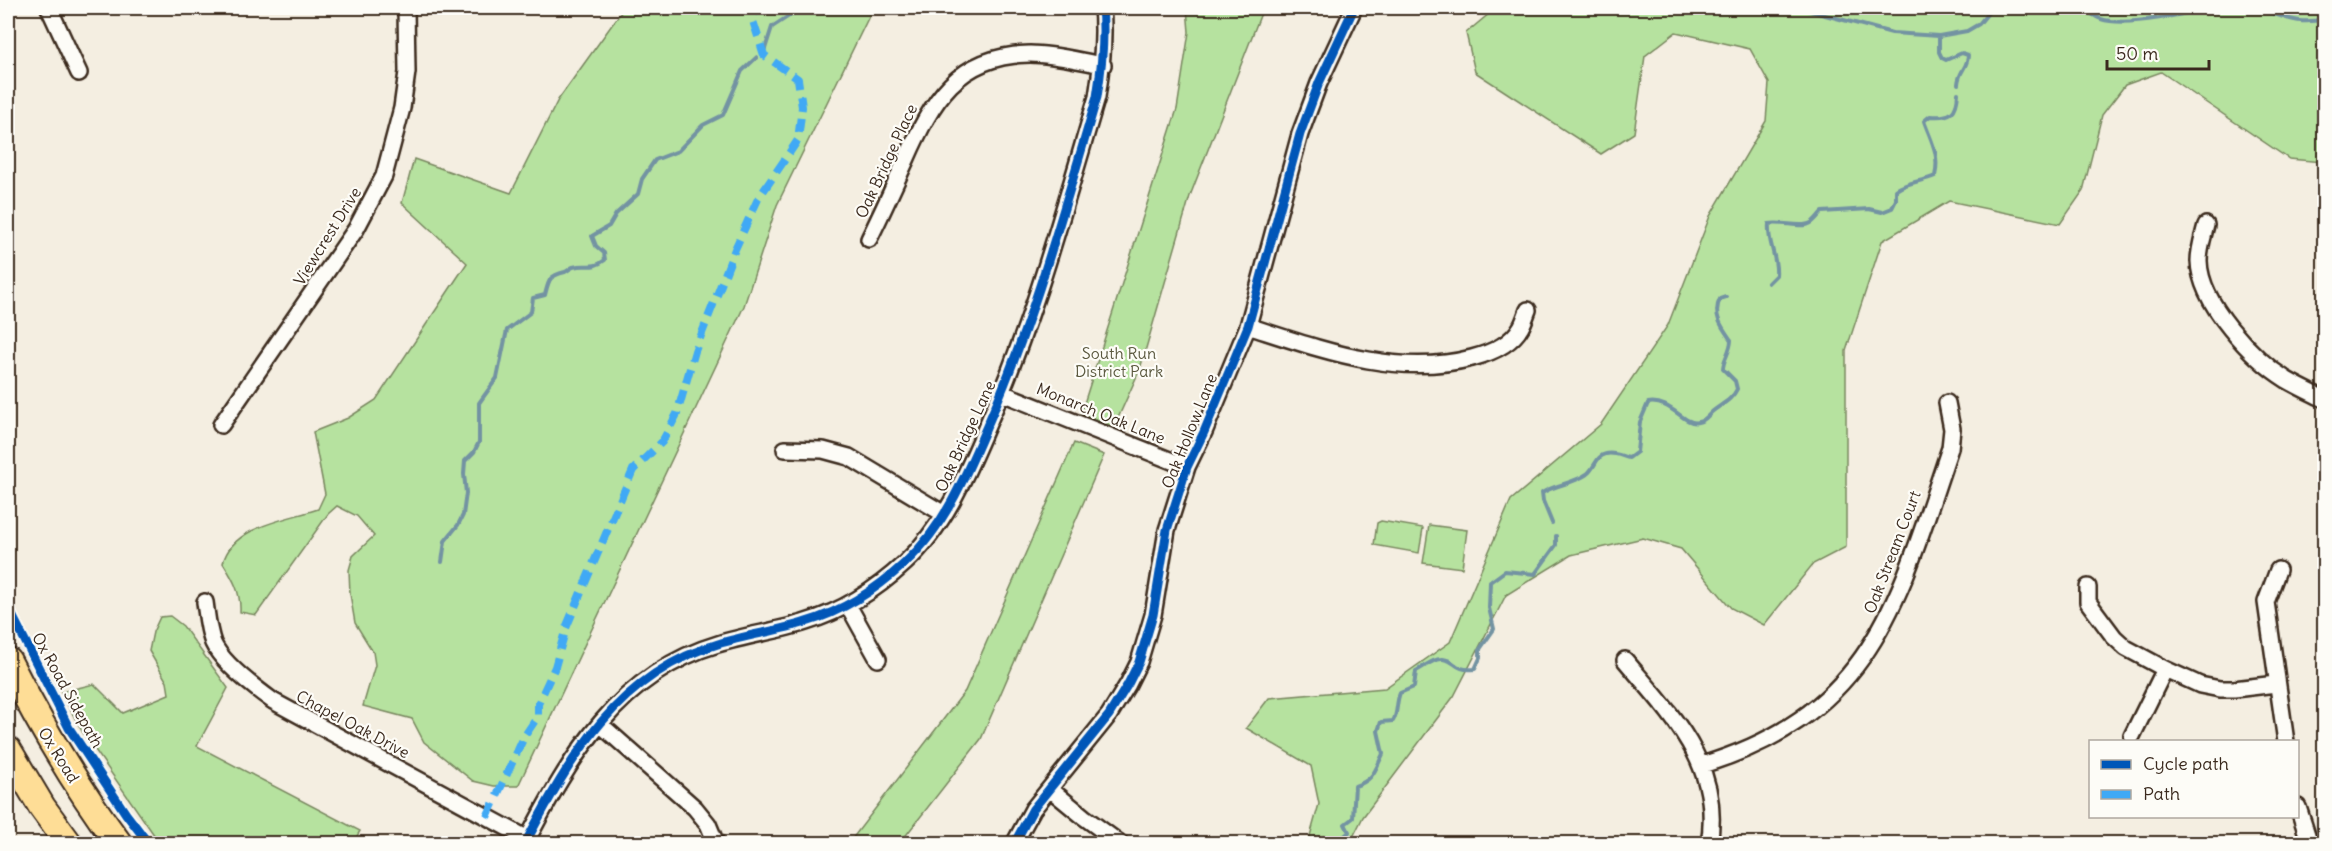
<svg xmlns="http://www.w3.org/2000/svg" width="2332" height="851" font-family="Delius,sans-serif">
<rect width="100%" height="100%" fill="#f4eee1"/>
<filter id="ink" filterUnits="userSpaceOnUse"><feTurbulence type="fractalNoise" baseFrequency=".0167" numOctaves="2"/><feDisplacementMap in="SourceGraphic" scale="12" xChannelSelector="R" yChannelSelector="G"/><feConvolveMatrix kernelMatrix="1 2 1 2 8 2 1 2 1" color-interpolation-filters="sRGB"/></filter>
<g filter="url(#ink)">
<path fill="#b6e29f" stroke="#78865e" stroke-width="1.5" d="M 624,8 L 873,8 L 777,205 L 744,306 L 518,786 L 494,786 L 473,781 L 424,742 L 412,719 L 363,706 L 375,665 L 373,652 L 355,623 L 350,594 L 349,570 L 353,556 L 374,536 L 357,516 L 337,506 L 328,514 L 256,615 L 240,612 C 241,592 233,579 223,563 C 232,526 286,520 318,509 L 325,494 L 313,432 L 348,418 L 376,400 L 467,263 L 402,203 L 414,159 L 511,193 L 558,100 Z
M 1187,8 L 1263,8 L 1190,196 L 1140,369 L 1114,427 L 1081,413 L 1177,109 L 1189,32 Z
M 1496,8 L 2324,8 L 2324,162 L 2289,159 L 2161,72 L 2125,85 L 2102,115 L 2083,191 L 2060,224 L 1949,201 L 1882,241 L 1846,351 L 1846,547 L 1813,564 L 1764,625 L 1731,608 L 1681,549 L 1643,538 L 1571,555 L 1506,595 L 1454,696 L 1363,817 L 1350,843 L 1308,843 L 1319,804 L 1311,766 L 1246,728 L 1269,698 L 1385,688 L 1450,642 L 1511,500 L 1601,424 L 1668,325 L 1710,216 L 1766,121 L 1769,83 L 1750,49 L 1676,32 L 1645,56 L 1634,133 L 1601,154 L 1475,72 L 1466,33 Z
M 1074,443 L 1104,455 L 981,739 L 900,843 L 849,843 L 965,691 Z
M 1381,521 L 1423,528 L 1419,553 L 1374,545 L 1377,523 Z
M 1429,525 L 1467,530 L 1462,568 L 1423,563 Z
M 170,616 L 183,626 L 228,688 L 197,746 L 360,831 L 353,843 L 159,842 L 82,731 L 61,692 L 94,684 L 123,713 L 169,694 L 167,682 L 149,651 L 153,632 L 160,617 Z"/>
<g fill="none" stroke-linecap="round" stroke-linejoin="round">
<path stroke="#7393a2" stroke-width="4" d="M 1799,8 L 1892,33 L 1939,36 L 1967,31 L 1979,24 L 1992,8
M 2080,8 C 2087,11 2094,16 2101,19 C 2125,27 2184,14 2209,8
M 2251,8 C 2280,12 2292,27 2324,19
M 1939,36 L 1939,52 L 1942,58 L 1946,60 L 1962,53 L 1968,55 C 1968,68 1959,70 1958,84
M 765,49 L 772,27 L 792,14 L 810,8
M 1768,283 L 1776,275 C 1778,258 1767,242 1769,224 C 1782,221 1802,229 1811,223 C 1815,221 1818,216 1822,212 L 1869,209 L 1882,212 L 1892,208 L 1896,200 L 1896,190 C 1909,181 1922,182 1935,176 C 1940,154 1931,141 1924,121 L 1930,116 C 1951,118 1957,113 1958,93
M 1552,523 L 1543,501 L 1542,493 C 1556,484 1573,484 1587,474 C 1595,468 1596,456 1606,454 C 1614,452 1621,456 1629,458 L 1637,452 L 1640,422 L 1648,403 C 1671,399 1684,426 1698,422 C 1705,421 1708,415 1713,411 C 1722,404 1732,400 1737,389 L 1735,381 L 1723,369 C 1723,359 1731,351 1731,340 C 1722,327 1712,315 1720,299 L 1726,297
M 442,562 L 445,541 L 458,525 L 463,515 L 466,493 L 464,474 L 465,461 L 474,452 L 479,442 L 479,403 L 497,378 L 507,330 L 531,312 L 533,298 L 545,295 C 549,279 549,276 565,272 C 568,271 570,268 573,267 C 587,263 592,270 605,260 L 604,253 L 596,246 L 592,236 L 609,226 L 616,214 L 638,194 L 642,179 L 655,160 L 678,151 L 703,125 L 723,115 L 742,71 L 757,57
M 1336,844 L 1349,832 L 1345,824 L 1353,818 L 1355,786 C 1374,780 1375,770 1383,754 L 1378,731 L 1381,722 L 1393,721 C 1398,713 1396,702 1400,693 L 1414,687 L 1416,671 C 1424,667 1434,658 1443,659 C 1458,661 1453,671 1475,669 L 1480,658 L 1480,649 L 1494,629 L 1489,608 L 1490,582 L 1505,571 L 1535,574 L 1556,545 L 1556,536"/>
<defs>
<path id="minor" d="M 49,8 L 79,73
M 2206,225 C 2203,237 2199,249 2199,261 C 2200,304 2253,359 2287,380 C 2299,387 2312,393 2324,399
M 869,239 C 882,213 894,186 906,160 C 932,101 957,55 1030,54 C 1054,54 1079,61 1103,65
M 1248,326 C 1320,349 1396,378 1472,358 C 1491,353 1511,345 1521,327 C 1524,322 1526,315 1528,310
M 1002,393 L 1187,467
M 221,425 L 356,229 L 384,176 L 402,108 L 407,72 L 406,8
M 785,449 L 823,450 L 849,457 L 944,514
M 2278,570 L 2266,602 L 2286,742
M 2088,587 L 2088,602 L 2114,637 L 2126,648 L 2165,669 L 2200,685 L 2220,689 L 2234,689 L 2276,684
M 205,602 C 207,616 208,629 213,643 C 222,663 255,688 273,701 L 528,839
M 848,605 L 878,659
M 1625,660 C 1671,715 1723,765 1709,844
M 600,724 L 695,808 L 708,824 L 715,841
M 2132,736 L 2165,669
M 1702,765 C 1874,713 1898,601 1950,448 L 1952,429 L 1947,403
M 1050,789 L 1084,817 L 1121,844
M 2298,807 L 2310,844
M 525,844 C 570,757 619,673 718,644 C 747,635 778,631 806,622 C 843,611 877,589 905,563 C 945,526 966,475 987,426 C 1034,320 1064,208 1097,97 C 1102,66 1105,38 1102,8
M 1014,844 L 1033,809 L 1109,715 L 1128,684 L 1139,662 L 1153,615 L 1167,530 L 1187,467 L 1204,432 L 1248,326 L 1300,134 L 1319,83 L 1354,8"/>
<path id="trunk" d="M 8,661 C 40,725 76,786 119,844
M 8,750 L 42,807 L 69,844"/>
</defs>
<use href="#minor" stroke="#3b2a1e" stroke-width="20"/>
<use href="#trunk" stroke="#3b2a1e" stroke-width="30"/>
<use href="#minor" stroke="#fdfcf7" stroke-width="15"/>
<use href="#trunk" stroke="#fedd96" stroke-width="26"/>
<path stroke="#3fa9f5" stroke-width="8" stroke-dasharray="15 8" stroke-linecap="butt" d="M 487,817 L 524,737 L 538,716 L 538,704 L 555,667 L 566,628 L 633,470 L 662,442 L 677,414 L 695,351 L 735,249 L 758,199 L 798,140 L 802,107 L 798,79 L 764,55 L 753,21 L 756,8"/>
<defs>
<path id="cycleway" d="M 8,607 L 69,728 L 126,814 L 149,844
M 525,844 C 570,757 619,673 718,644 C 747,635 778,631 806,622 C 843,611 877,589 905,563 C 945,526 966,475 987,426 C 1034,320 1064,208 1097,97 C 1102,66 1105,38 1102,8
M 1014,844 L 1033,809 L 1109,715 L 1128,684 L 1139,662 L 1153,615 L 1167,530 L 1187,467 L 1204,432 L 1248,326 L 1300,134 L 1319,83 L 1354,8"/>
</defs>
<use href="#cycleway" stroke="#fdfcf7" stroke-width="13"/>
<use href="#cycleway" stroke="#0057b8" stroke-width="9"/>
</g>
</g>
<g text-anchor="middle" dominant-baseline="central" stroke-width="4.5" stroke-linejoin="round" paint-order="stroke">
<g font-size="16" fill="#3b2a1e" stroke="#fdfcf7">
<text transform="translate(886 161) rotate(-65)">Oak Bridge Place</text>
<text transform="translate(327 236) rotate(-58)">Viewcrest Drive</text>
<text transform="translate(1101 413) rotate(22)">Monarch Oak Lane</text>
<text transform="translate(1189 431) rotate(-68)">Oak Hollow Lane</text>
<text transform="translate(965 436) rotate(-65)">Oak Bridge Lane</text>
<text transform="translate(1892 552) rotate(-69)">Oak Stream Court</text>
<text transform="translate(68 690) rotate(61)">Ox Road Sidepath</text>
<text transform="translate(353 724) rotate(28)">Chapel Oak Drive</text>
<text transform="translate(59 755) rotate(58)">Ox Road</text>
</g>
<g font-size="16" fill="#5a583e" stroke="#fdfcf7">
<text x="1119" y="353">South Run<tspan x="1119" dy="18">District Park</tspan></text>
</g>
</g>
<rect width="2332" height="851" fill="none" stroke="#fdfcf7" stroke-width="30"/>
<rect x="15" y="15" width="2302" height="821" fill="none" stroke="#3b2a1e" stroke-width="2" filter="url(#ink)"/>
<rect x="2089" y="740" width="210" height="78" fill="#fdfcf7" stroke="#afa8a0" stroke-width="1.5"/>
<rect x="2101" y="760" width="30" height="9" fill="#0057b8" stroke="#afa8a0" stroke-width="1.5"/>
<text x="2143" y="770" font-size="18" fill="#3b2a1e">Cycle path</text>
<rect x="2101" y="790" width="30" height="9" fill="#3fa9f5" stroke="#afa8a0" stroke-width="1.5"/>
<text x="2143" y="800" font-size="18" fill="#3b2a1e">Path</text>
<path d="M2107 60v9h102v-9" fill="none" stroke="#3b2a1e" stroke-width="3"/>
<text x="2116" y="60" font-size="18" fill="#3b2a1e" stroke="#fdfcf7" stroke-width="4.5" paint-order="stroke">50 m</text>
</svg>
